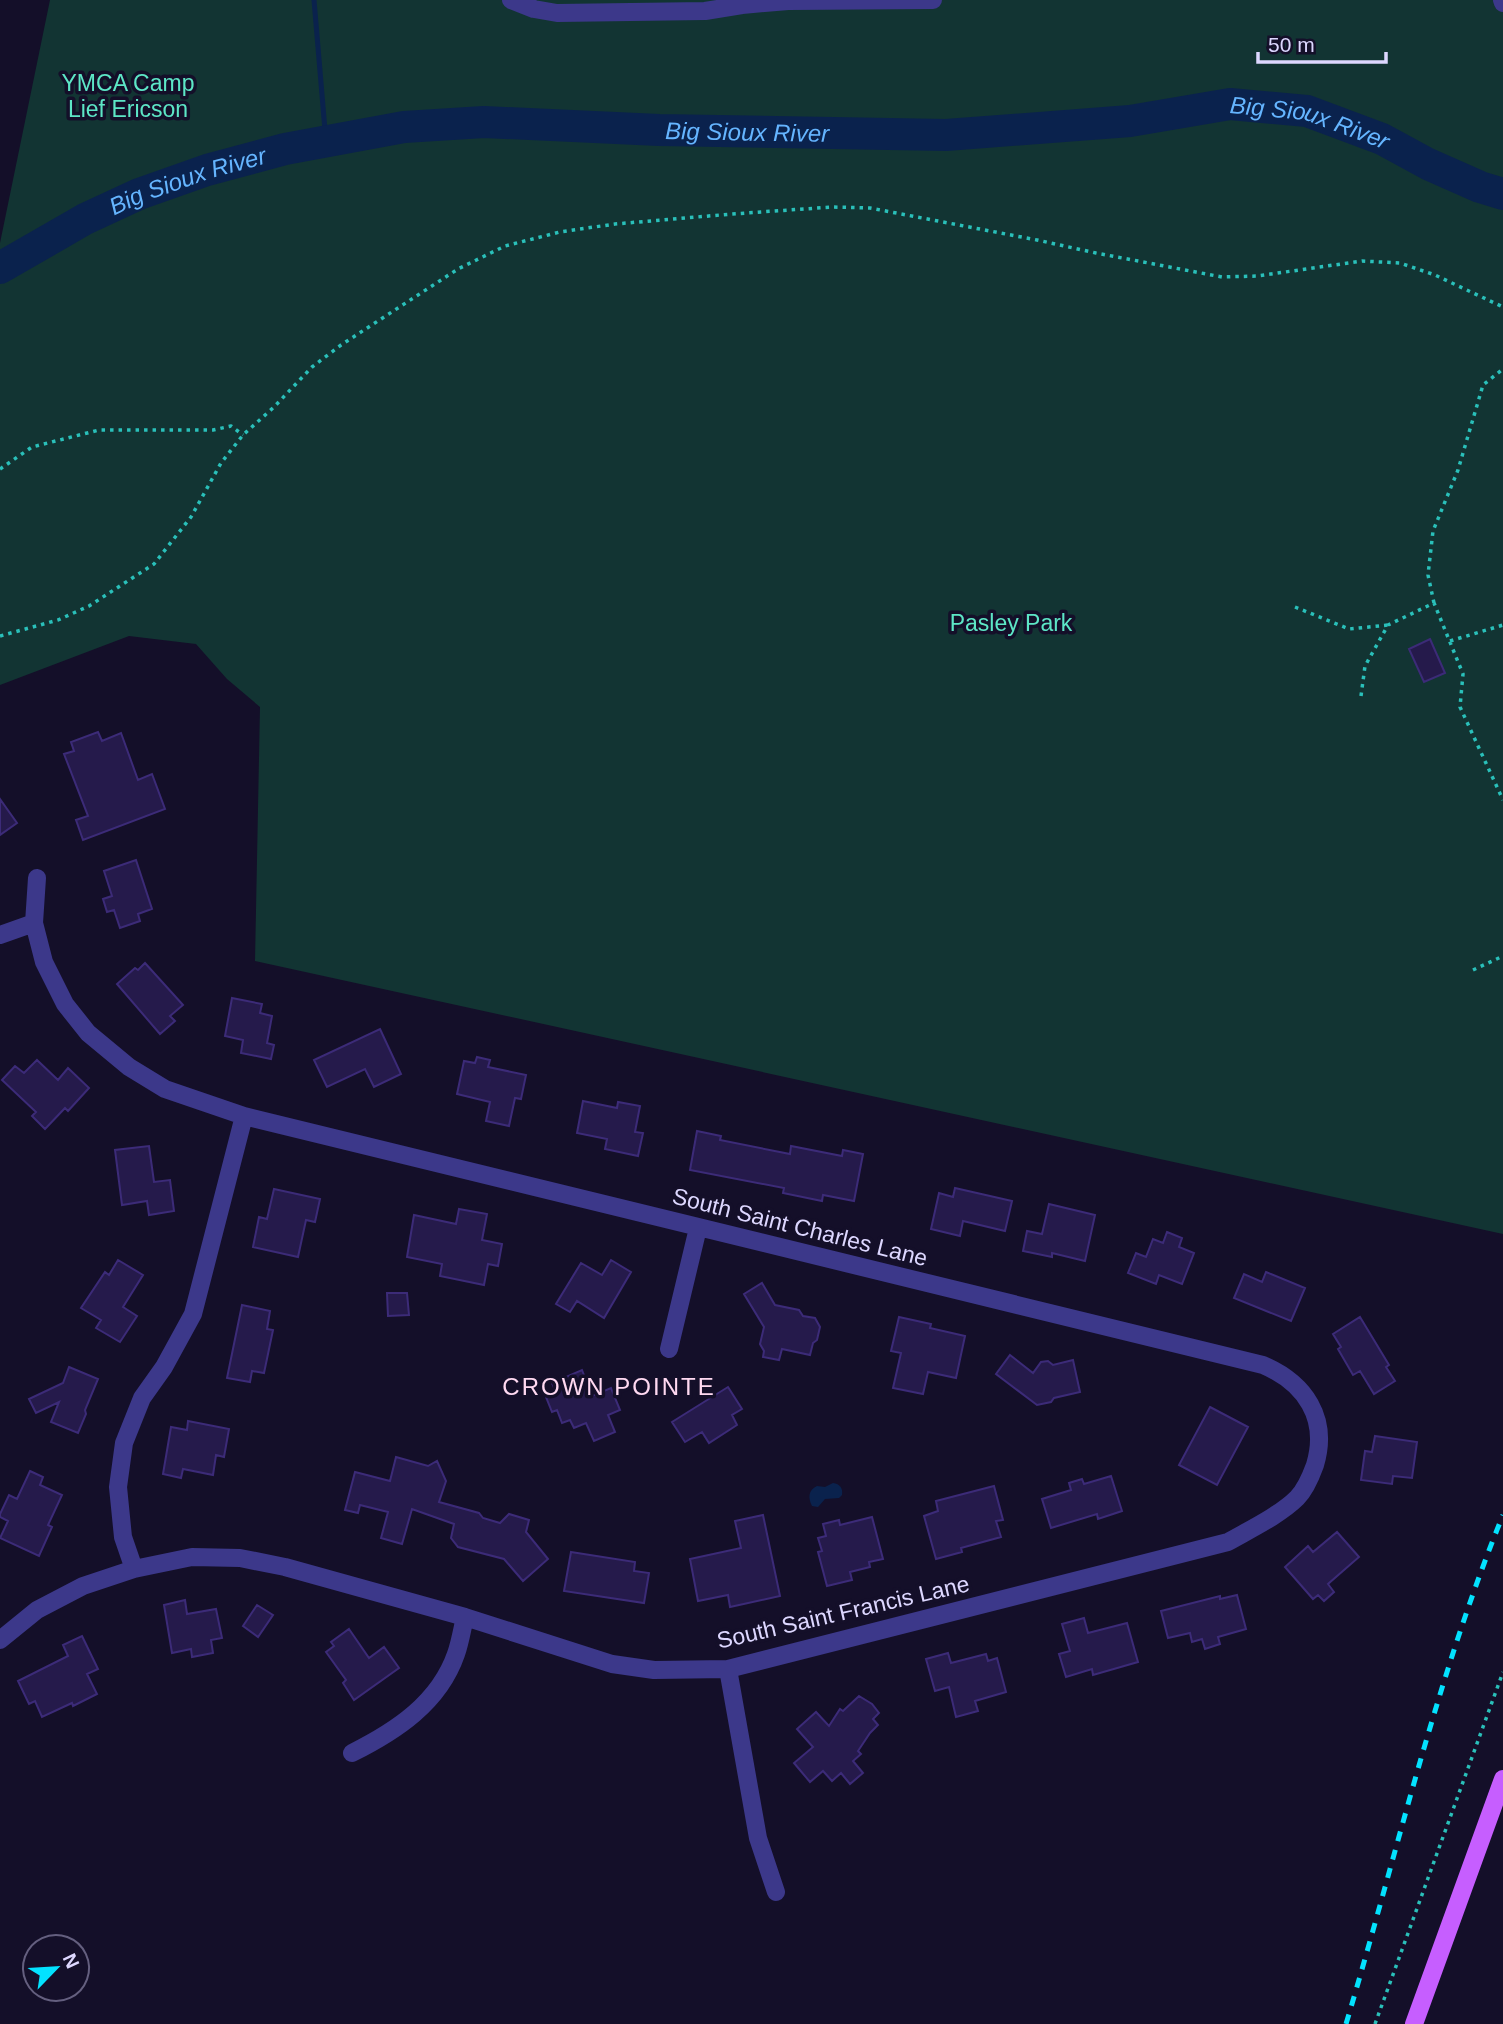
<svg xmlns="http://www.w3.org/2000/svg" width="1503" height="2024" font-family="Helvetica,sans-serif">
<rect width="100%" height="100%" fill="#140f29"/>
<path fill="#123433" d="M 50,0 L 1503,0 L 1503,1234 L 255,961 L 260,707 L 227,679 L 196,644 L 129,636 L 0,685 L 0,243 Z"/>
<path fill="#0a224d" d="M 833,1483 C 840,1484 843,1488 842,1495 L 839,1498 L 825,1499 L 818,1507 L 812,1506 C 808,1498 808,1490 817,1486 L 825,1487 Z"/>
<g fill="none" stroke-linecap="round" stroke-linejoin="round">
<path stroke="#0a224d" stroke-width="5" d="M 314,0 L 326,142"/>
<path stroke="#0a224d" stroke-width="32" id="s1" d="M 0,268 L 85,219 L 139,194 L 207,170 L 285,149 L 404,127 L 484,122 L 659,130 L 946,135 L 1130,121 L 1230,104 L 1307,111 L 1382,139 L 1428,164 L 1480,187 L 1503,194"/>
</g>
<path fill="#251a4b" stroke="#3c2b78" stroke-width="2" d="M 1430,639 L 1445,673 L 1424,682 L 1409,649 Z
M 98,732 L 102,741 L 121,733 L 138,780 L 152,774 L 165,809 L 83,840 L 76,820 L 88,816 L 64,754 L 74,751 L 71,742 Z
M 0,799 L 17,823 L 0,835 Z
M 136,860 L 152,909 L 138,914 L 140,921 L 120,928 L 114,910 L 107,912 L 103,899 L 112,896 L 104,871 Z
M 145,963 L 183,1005 L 170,1016 L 175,1021 L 160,1034 L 117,984 L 135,968 L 138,970 Z
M 232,998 L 262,1004 L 260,1013 L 272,1016 L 267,1043 L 274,1045 L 271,1059 L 241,1053 L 243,1040 L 225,1036 Z
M 380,1029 L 401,1074 L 374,1087 L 365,1069 L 327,1087 L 314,1060 Z
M 477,1057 L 490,1060 L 488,1067 L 526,1075 L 521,1099 L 515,1098 L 509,1126 L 486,1121 L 490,1102 L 457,1094 L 464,1061 L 475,1063 Z
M 37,1060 L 58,1080 L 68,1068 L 89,1088 L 68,1111 L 65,1108 L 45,1129 L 32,1116 L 36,1112 L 2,1080 L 15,1066 L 24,1073 Z
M 583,1101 L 617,1108 L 618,1102 L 640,1106 L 635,1132 L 643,1133 L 638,1156 L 605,1149 L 607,1139 L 577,1133 Z
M 697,1131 L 721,1136 L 720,1140 L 790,1154 L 791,1146 L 842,1156 L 843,1150 L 863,1154 L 854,1201 L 823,1195 L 822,1201 L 783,1193 L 784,1188 L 690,1170 Z
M 149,1146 L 154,1182 L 170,1180 L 174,1211 L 149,1215 L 147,1201 L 122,1205 L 115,1150 Z
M 955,1188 L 1012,1201 L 1005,1231 L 963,1221 L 960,1236 L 931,1229 L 939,1193 L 953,1197 Z
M 274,1189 L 320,1199 L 315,1222 L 306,1220 L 298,1257 L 253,1247 L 259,1217 L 267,1219 Z
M 1049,1204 L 1095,1215 L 1085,1261 L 1052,1253 L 1052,1257 L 1023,1251 L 1027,1231 L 1042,1234 Z
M 459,1209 L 487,1214 L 482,1240 L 502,1244 L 498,1266 L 488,1264 L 484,1285 L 440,1276 L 442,1264 L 407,1257 L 414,1215 L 456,1224 Z
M 1167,1232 L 1182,1238 L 1179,1247 L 1194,1253 L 1182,1284 L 1159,1275 L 1156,1284 L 1128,1273 L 1136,1253 L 1146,1257 L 1153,1239 L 1163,1243 Z
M 118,1260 L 143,1275 L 123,1307 L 137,1316 L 120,1342 L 96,1328 L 101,1320 L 81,1308 L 105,1272 L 109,1275 Z
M 611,1260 L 631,1272 L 604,1318 L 577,1301 L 570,1312 L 556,1304 L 581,1263 L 602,1275 Z
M 1266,1272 L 1305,1288 L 1291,1321 L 1234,1298 L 1244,1274 L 1262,1282 Z
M 762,1283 L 775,1305 L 799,1310 L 803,1316 L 815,1318 L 820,1327 L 817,1340 L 813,1343 L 810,1355 L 782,1349 L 779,1360 L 763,1357 L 764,1351 L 760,1344 L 764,1327 L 744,1294 Z
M 387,1293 L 407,1293 L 409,1315 L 388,1316 Z
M 242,1305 L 270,1311 L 267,1329 L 273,1330 L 264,1373 L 252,1371 L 250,1382 L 227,1378 Z
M 899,1317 L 931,1324 L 930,1328 L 965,1336 L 956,1378 L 928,1372 L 923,1394 L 893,1388 L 901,1353 L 891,1351 Z
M 1360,1317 L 1389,1365 L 1386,1367 L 1395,1381 L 1374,1394 L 1360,1371 L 1353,1375 L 1338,1349 L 1341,1347 L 1333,1334 Z
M 1010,1355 L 1033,1373 L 1041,1362 L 1048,1361 L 1053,1365 L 1073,1360 L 1080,1392 L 1054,1398 L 1051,1402 L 1037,1405 L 996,1374 Z
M 69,1367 L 98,1379 L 85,1410 L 86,1414 L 78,1433 L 51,1422 L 59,1402 L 36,1413 L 29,1399 L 63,1383 Z
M 582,1370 L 592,1396 L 611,1388 L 620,1410 L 608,1415 L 615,1432 L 594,1441 L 586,1423 L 574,1428 L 570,1420 L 562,1423 L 557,1410 L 552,1412 L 546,1397 L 556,1393 L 552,1383 Z
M 728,1387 L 742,1409 L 732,1415 L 737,1425 L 709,1443 L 702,1432 L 685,1442 L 672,1422 Z
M 1210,1407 L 1248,1427 L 1217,1485 L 1179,1465 Z
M 188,1421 L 229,1429 L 224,1457 L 216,1455 L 213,1475 L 183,1469 L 181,1478 L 163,1474 L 171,1427 L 187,1430 Z
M 1375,1436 L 1417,1442 L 1412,1478 L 1393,1476 L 1392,1484 L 1361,1480 L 1365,1451 L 1372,1452 Z
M 396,1457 L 428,1466 L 437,1461 L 446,1481 L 439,1502 L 479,1513 L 483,1518 L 500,1523 L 509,1514 L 529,1520 L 526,1532 L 548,1559 L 523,1581 L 504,1559 L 458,1547 L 451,1538 L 454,1524 L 412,1509 L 402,1544 L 381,1538 L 388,1512 L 360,1505 L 358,1513 L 345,1510 L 355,1472 L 390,1481 Z
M 30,1471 L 43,1477 L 40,1485 L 62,1495 L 48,1525 L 52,1527 L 39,1556 L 0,1538 L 8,1521 L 0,1517 L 0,1514 L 9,1495 L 17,1499 Z
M 1111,1476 L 1122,1511 L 1098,1519 L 1097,1514 L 1051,1528 L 1042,1499 L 1071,1490 L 1069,1483 L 1082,1479 L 1084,1484 Z
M 994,1486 L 1003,1520 L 996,1521 L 1001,1537 L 961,1548 L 962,1552 L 936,1559 L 924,1516 L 938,1511 L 936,1501 Z
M 763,1515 L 780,1596 L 730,1607 L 728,1595 L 698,1601 L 690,1559 L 741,1548 L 735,1521 Z
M 872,1517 L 883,1559 L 869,1562 L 870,1567 L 850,1572 L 852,1580 L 827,1586 L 818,1552 L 822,1551 L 818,1538 L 826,1536 L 823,1524 L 839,1520 L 840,1525 Z
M 1337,1532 L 1359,1557 L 1328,1584 L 1334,1592 L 1324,1601 L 1318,1595 L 1313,1599 L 1285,1567 L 1308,1546 L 1313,1552 Z
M 571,1552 L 635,1562 L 634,1571 L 649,1573 L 644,1603 L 564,1591 Z
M 1237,1595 L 1246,1629 L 1218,1637 L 1220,1644 L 1205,1649 L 1202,1639 L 1192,1642 L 1190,1633 L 1168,1638 L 1161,1611 L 1220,1596 L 1220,1599 Z
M 185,1600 L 187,1614 L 216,1609 L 222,1638 L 211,1640 L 213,1653 L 192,1657 L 191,1649 L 172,1653 L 164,1605 Z
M 257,1605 L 273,1615 L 258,1637 L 243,1626 Z
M 1084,1618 L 1088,1633 L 1127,1623 L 1138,1662 L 1093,1675 L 1092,1669 L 1066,1677 L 1059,1654 L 1070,1651 L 1062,1624 Z
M 349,1629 L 369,1658 L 384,1647 L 399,1668 L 354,1700 L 343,1683 L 346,1680 L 326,1652 L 334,1646 L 331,1642 Z
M 82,1636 L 98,1669 L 87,1674 L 97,1694 L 73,1706 L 72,1703 L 42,1717 L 35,1701 L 29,1704 L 18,1681 L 68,1656 L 63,1645 Z
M 948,1653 L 951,1663 L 986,1654 L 988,1661 L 997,1658 L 1006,1692 L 975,1701 L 978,1711 L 956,1717 L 949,1687 L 935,1691 L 926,1659 Z
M 859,1696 L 872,1704 L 879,1713 L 873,1719 L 878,1725 L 870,1733 L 858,1751 L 861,1754 L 853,1761 L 863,1773 L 850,1784 L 841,1773 L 832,1781 L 823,1771 L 810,1782 L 794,1763 L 813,1747 L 797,1729 L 816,1712 L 829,1726 L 840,1709 L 843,1711 Z"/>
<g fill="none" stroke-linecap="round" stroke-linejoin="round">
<path stroke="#2ac0ba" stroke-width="3.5" stroke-dasharray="3.5 5" stroke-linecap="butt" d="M 0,469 L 32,447 L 99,430 L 213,430 L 231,426 L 243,435
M 1434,603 L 1428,575 L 1433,531 L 1458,470 L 1483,385 L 1503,369
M 1295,607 L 1349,629 L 1388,625
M 0,636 L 58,620 L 89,606 L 154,564 L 191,517 L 221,463 L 243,435 L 274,407 L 312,367 L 341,345 L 458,269 L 505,246 L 560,232 L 615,224 L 732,214 L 832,207 L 870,208 L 1037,240 L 1096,253 L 1222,277 L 1257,276 L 1362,261 L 1400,263 L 1435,275 L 1503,307
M 1450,641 L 1503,625
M 1361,696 L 1365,666 L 1388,625 L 1434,603 L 1463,674 L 1460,707 L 1503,800
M 1473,970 L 1503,956
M 1375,2024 L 1503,1672"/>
<path stroke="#3c388a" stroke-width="18" d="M 511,0 L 534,9 L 557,13 L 705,11 L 742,5 L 788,1 L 933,0
M 1502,0 L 1503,3
M 0,935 L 34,923
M 669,1349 L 698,1228
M 134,1569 L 123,1537 L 118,1487 L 124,1443 L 142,1398 L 164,1367 L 193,1314 L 244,1116
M 0,1640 L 37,1610 L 83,1586 L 134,1569 L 192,1557 L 240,1558 L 285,1567 L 465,1617 L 612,1664 L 654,1670 L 728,1669 L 1228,1542 C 1249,1530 1280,1515 1297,1498 C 1306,1489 1311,1476 1315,1465 C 1329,1418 1305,1383 1263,1365 L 244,1116 L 165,1089 L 129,1067 L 88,1033 L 65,1004 L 44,962 L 34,923 L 37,878
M 728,1669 L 758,1838 L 776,1892
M 352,1753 C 396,1731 439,1703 456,1654 C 460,1643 462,1630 465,1617"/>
<path stroke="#c65eff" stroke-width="18" d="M 1414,2024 L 1503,1779"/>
<path stroke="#03e2ff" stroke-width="5" stroke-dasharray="10 9" stroke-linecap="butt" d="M 1346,2024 C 1397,1854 1436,1679 1503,1515"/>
</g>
<g text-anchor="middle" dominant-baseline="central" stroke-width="7" stroke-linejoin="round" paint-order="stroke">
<g font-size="23" fill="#5de6c6" stroke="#140f29">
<text x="128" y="83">YMCA Camp<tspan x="128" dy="26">Lief Ericson</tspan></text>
<text x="1011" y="623">Pasley Park</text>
</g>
<g font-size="23" fill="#ddd7ff" stroke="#140f29">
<text transform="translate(800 1227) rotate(14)">South Saint Charles Lane</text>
<text transform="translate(843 1612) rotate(-13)">South Saint Francis Lane</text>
</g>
<g font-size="24" font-style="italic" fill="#65b5ff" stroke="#140f29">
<text stroke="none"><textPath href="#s1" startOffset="1342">Big Sioux River</textPath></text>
<text stroke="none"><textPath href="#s1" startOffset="775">Big Sioux River</textPath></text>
<text stroke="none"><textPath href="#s1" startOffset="208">Big Sioux River</textPath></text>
</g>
<g font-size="24" letter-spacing="2" fill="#ffd9f1" stroke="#140f29">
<text x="609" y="1386">CROWN POINTE</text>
</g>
</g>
<g transform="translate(56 1968) rotate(65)"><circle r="33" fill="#140f29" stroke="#645f7f" stroke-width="2"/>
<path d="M0-5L12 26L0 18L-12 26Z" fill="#03e2ff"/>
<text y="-10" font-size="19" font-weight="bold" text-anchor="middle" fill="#ddd7ff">N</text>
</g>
<path d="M1258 52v10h128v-10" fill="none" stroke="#ddd7ff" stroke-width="3.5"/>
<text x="1268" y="52" font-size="21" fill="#ddd7ff" stroke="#140f29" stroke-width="5" paint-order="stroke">50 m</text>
</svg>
